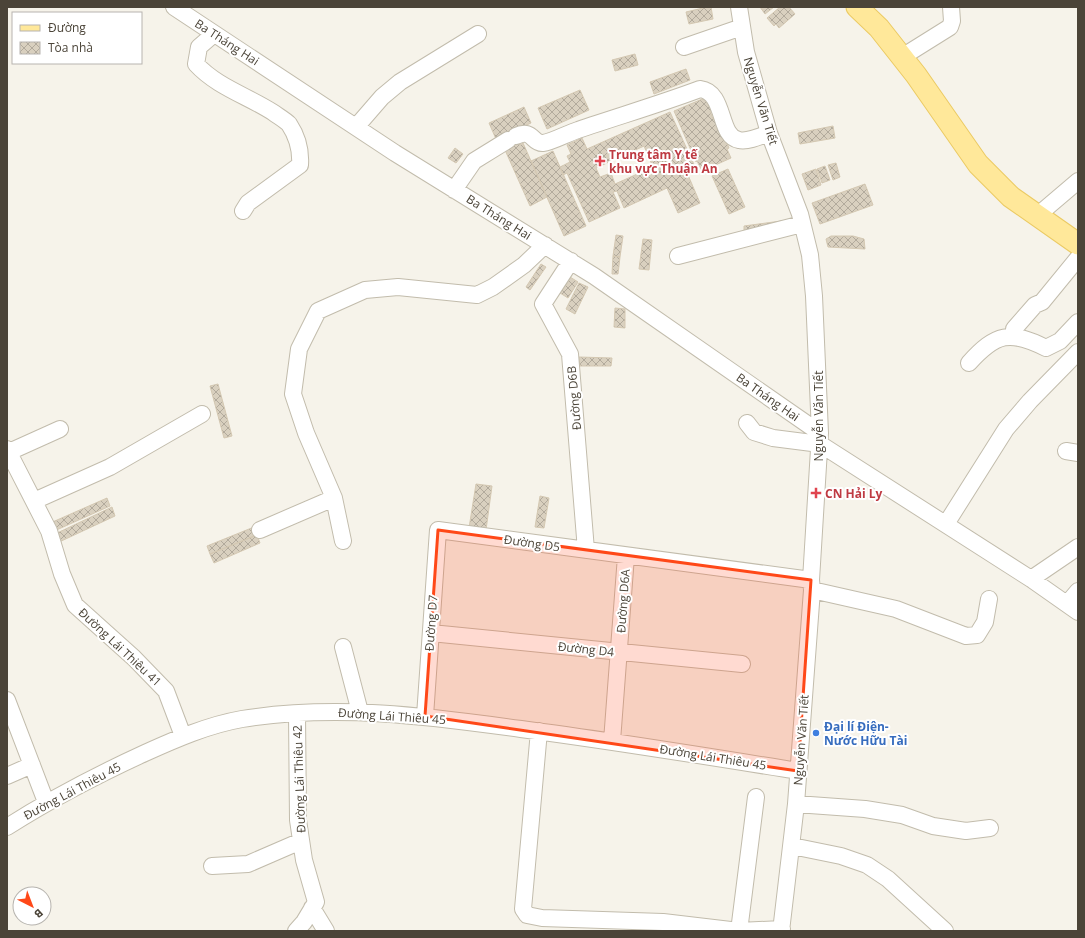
<svg xmlns="http://www.w3.org/2000/svg" width="1085" height="938" font-family="'Open Sans',sans-serif">
<defs>
<pattern id="building-cross-hatch" width="8" height="8" patternUnits="userSpaceOnUse"><rect width="8" height="8" fill="#d9d0bf"/><path d="M0 0l8 8M0 8l8-8" fill="none" stroke="#b2aa9c"/></pattern>
</defs>
<rect width="100%" height="100%" fill="#f6f3ea"/>
<path fill="url(#building-cross-hatch)" stroke="#d4c8b2" fill-rule="evenodd" d="M 707,7 L 711,7 L 713,19 L 689,24 L 686,12 Z
M 760,7 L 774,7 L 765,14 Z
M 780,7 L 789,7 L 795,14 L 779,28 L 776,24 L 774,26 L 767,18 Z
M 635,54 L 638,65 L 615,71 L 612,60 Z
M 686,69 L 690,80 L 654,94 L 650,82 Z
M 580,90 L 589,110 L 547,129 L 538,108 Z
M 707,97 L 712,110 L 710,111 L 713,119 L 716,117 L 729,148 L 727,149 L 731,158 L 702,171 L 697,161 L 696,162 L 674,111 Z
M 524,107 L 531,123 L 514,131 L 520,145 L 523,143 L 547,197 L 530,206 L 505,150 L 496,139 L 489,123 Z
M 670,112 L 697,171 L 688,175 L 700,203 L 678,213 L 667,188 L 624,208 L 617,191 L 613,192 L 620,208 L 589,222 L 567,173 L 563,175 L 560,167 L 570,162 L 567,156 L 571,154 L 567,145 L 582,138 L 587,149 ZM 644,146 L 653,167 L 615,184 L 611,173 L 600,177 L 596,168 Z
M 833,126 L 835,138 L 800,144 L 798,133 Z
M 455,148 L 463,154 L 456,163 L 448,158 Z
M 553,151 L 586,226 L 564,236 L 531,161 Z
M 836,163 L 840,177 L 833,180 L 828,165 Z
M 825,166 L 830,180 L 822,183 L 817,169 Z
M 728,169 L 745,207 L 729,214 L 712,176 Z
M 816,169 L 821,185 L 808,190 L 802,174 Z
M 865,184 L 873,205 L 820,224 L 812,203 Z
M 781,221 L 744,231 L 744,226 Z
M 616,235 L 623,236 L 620,257 L 613,256 Z
M 831,236 L 853,236 L 864,239 L 865,249 L 828,247 L 826,239 Z
M 643,239 L 652,240 L 649,270 L 639,269 Z
M 613,256 L 620,257 L 618,274 L 612,274 Z
M 541,264 L 546,267 L 530,290 L 526,287 Z
M 570,277 L 578,282 L 568,298 L 560,293 Z
M 579,283 L 588,287 L 575,314 L 566,309 Z
M 615,308 L 625,309 L 625,328 L 614,327 Z
M 579,357 L 612,358 L 611,366 L 580,366 Z
M 218,384 L 232,436 L 224,438 L 210,386 Z
M 476,484 L 492,486 L 486,530 L 469,528 Z
M 540,496 L 549,498 L 544,528 L 535,527 Z
M 107,498 L 110,506 L 52,532 L 48,524 Z
M 112,507 L 115,516 L 57,543 L 53,535 Z
M 254,527 L 257,535 L 210,554 L 207,546 Z
M 257,535 L 260,543 L 214,563 L 210,554 Z"/>
<g fill="none" stroke-linecap="round" stroke-linejoin="round">
<defs>
<path id="minor" d="M 174,7 L 395,153 L 594,276 L 820,433
M 739,7 L 746,52 L 769,133 L 800,214 L 810,255 L 814,296 L 820,433 L 811,580 L 812,590 L 796,804 L 781,931
M 214,34 L 199,47 L 196,64 C 217,87 248,96 274,113 C 278,116 285,120 289,124 C 297,136 301,151 300,165 L 248,203 L 243,211
M 684,47 L 742,27
M 902,57 L 950,27 L 952,21 L 951,7
M 356,127 L 382,97 L 400,82 L 478,34
M 516,136 C 533,128 532,144 543,143 C 552,142 568,133 578,130 C 619,116 660,104 700,89 C 726,92 718,137 739,140 C 748,142 761,136 769,133
M 454,190 L 474,161 L 508,140
M 1038,215 L 1078,181
M 678,256 L 802,224
M 571,261 L 543,304 L 570,354 L 586,550
M 1014,335 L 1014,329 L 1035,305 L 1042,302 L 1078,258
M 969,363 C 996,333 1010,330 1046,348 L 1060,341 L 1078,322
M 747,423 L 754,432 L 773,438 L 820,444 L 1031,579 L 1078,612
M 7,449 L 49,531 L 62,574 L 75,605 L 134,658 L 166,691 L 183,736
M 1066,451 L 1078,453
M 9,452 L 60,429
M 34,501 L 110,467 L 202,414
M 946,524 L 1006,429 L 1030,401 L 1078,352
M 260,530 L 334,498
M 343,541 L 334,498 L 306,433 L 293,394 L 299,349 L 318,311 L 365,290 L 398,287 L 477,295 L 493,287 L 524,265 L 545,245
M 1031,579 L 1078,547
M 812,590 L 896,609 L 966,636 L 977,635 L 985,622 L 989,599
M 1067,604 L 1078,591
M 431,633 L 742,664
M 343,647 L 360,712
M 7,700 L 46,802
M 425,716 L 438,530 L 811,580
M 539,731 L 523,909 L 527,915 L 542,918 L 663,922 L 739,931 L 782,929
M 612,741 L 626,556
M 7,776 L 32,765
M 796,804 L 865,809 L 902,815 L 933,826 L 966,831 L 990,828
M 7,827 C 51,799 97,775 145,753 C 176,739 208,725 242,719 C 336,704 427,716 521,729 C 613,741 705,756 798,771
M 792,846 L 841,856 L 867,865 L 888,879 L 945,931
M 212,866 L 248,864 L 301,841
M 312,908 L 326,931
M 296,931 L 304,922 L 316,902 L 304,860 L 298,820 L 297,714
M 739,931 L 756,797"/>
<path id="major" d="M 857,7 L 879,28 L 916,75 L 978,164 L 1011,197 L 1078,244"/>
</defs>
<use href="#minor" stroke="#c2bcac" stroke-width="18"/>
<use href="#major" stroke="#ebca63" stroke-width="23"/>
<use href="#minor" stroke="#fff" stroke-width="16"/>
<use href="#major" stroke="#ffe89a" stroke-width="21"/>
</g>
<path fill="#ff4818" fill-opacity="0.2" stroke="#ff4818" stroke-width="3" stroke-linejoin="round" d="M 438,530 L 811,580 L 798,771 L 425,716 Z"/>
<g fill="#e0444e" stroke="#fff" stroke-width="1.5">
<path d="M598 155h4v4h4v4h-4v4h-4v-4h-4v-4h4z"/>
<path d="M814 487h4v4h4v4h-4v4h-4v-4h-4v-4h4z"/>
</g>
<circle fill="#3f7fe0" stroke="#fff" stroke-width="1.5" cx="816" cy="733" r="4"/>
<g text-anchor="middle" dominant-baseline="central" stroke-width="4" stroke-linejoin="round" paint-order="stroke">
<g font-size="12" fill="#4b4438" stroke="#fff">
<text transform="translate(227 42) rotate(33)">Ba Tháng Hai</text>
<text transform="translate(761 101) rotate(73)">Nguyễn Văn Tiết</text>
<text transform="translate(499 217) rotate(32)">Ba Tháng Hai</text>
<text transform="translate(768 397) rotate(35)">Ba Tháng Hai</text>
<text transform="translate(574 398) rotate(-95)">Đường D6B</text>
<text transform="translate(818 416) rotate(-90)">Nguyễn Văn Tiết</text>
<text transform="translate(532 543) rotate(8)">Đường D5</text>
<text transform="translate(623 601) rotate(-86)">Đường D6A</text>
<text transform="translate(431 623) rotate(-86)">Đường D7</text>
<text transform="translate(120 647) rotate(43)">Đường Lái Thiêu 41</text>
<text transform="translate(586 649) rotate(6)">Đường D4</text>
<text transform="translate(392 716) rotate(4)">Đường Lái Thiêu 45</text>
<text transform="translate(801 740) rotate(-86)">Nguyễn Văn Tiết</text>
<text transform="translate(713 757) rotate(9)">Đường Lái Thiêu 45</text>
<text transform="translate(299 779) rotate(-92)">Đường Lái Thiêu 42</text>
<text transform="translate(72 791) rotate(-28)">Đường Lái Thiêu 45</text>
</g>
<g font-size="12" font-weight="bold" fill="#be3a42" stroke="#fff" text-anchor="start">
<text x="609" y="154">Trung tâm Y tế<tspan x="609" dy="14">khu vực Thuận An</tspan></text>
<text x="825" y="493">CN Hải Ly</text>
</g>
<g font-size="12" font-weight="bold" fill="#366cbe" stroke="#fff" text-anchor="start">
<text x="824" y="726">Đại lí Điện-<tspan x="824" dy="14">Nước Hữu Tài</tspan></text>
</g>
</g>
<rect width="1085" height="938" fill="none" stroke="#4b4438" stroke-width="16"/>
<rect x="12" y="12" width="130" height="52" fill="#ffffff" stroke="#b7b4af"/>
<rect x="20" y="25" width="20" height="6" fill="#ffe89a" stroke="#b7b4af"/>
<text x="48" y="32" font-size="12" fill="#4b4438">Đường</text>
<rect x="20" y="42" width="20" height="12" fill="url(#building-cross-hatch)" stroke="#b7b4af"/>
<text x="48" y="52" font-size="12" fill="#4b4438">Tòa nhà</text>
<g transform="translate(32 906) rotate(138)"><circle r="19" fill="#ffffff" stroke="#b7b4af"/>
<path d="M0-3L7 15L0 10L-7 15Z" fill="#ff4818"/>
<text y="-6" font-size="11" font-weight="bold" text-anchor="middle" fill="#4b4438">B</text>
</g>
</svg>
